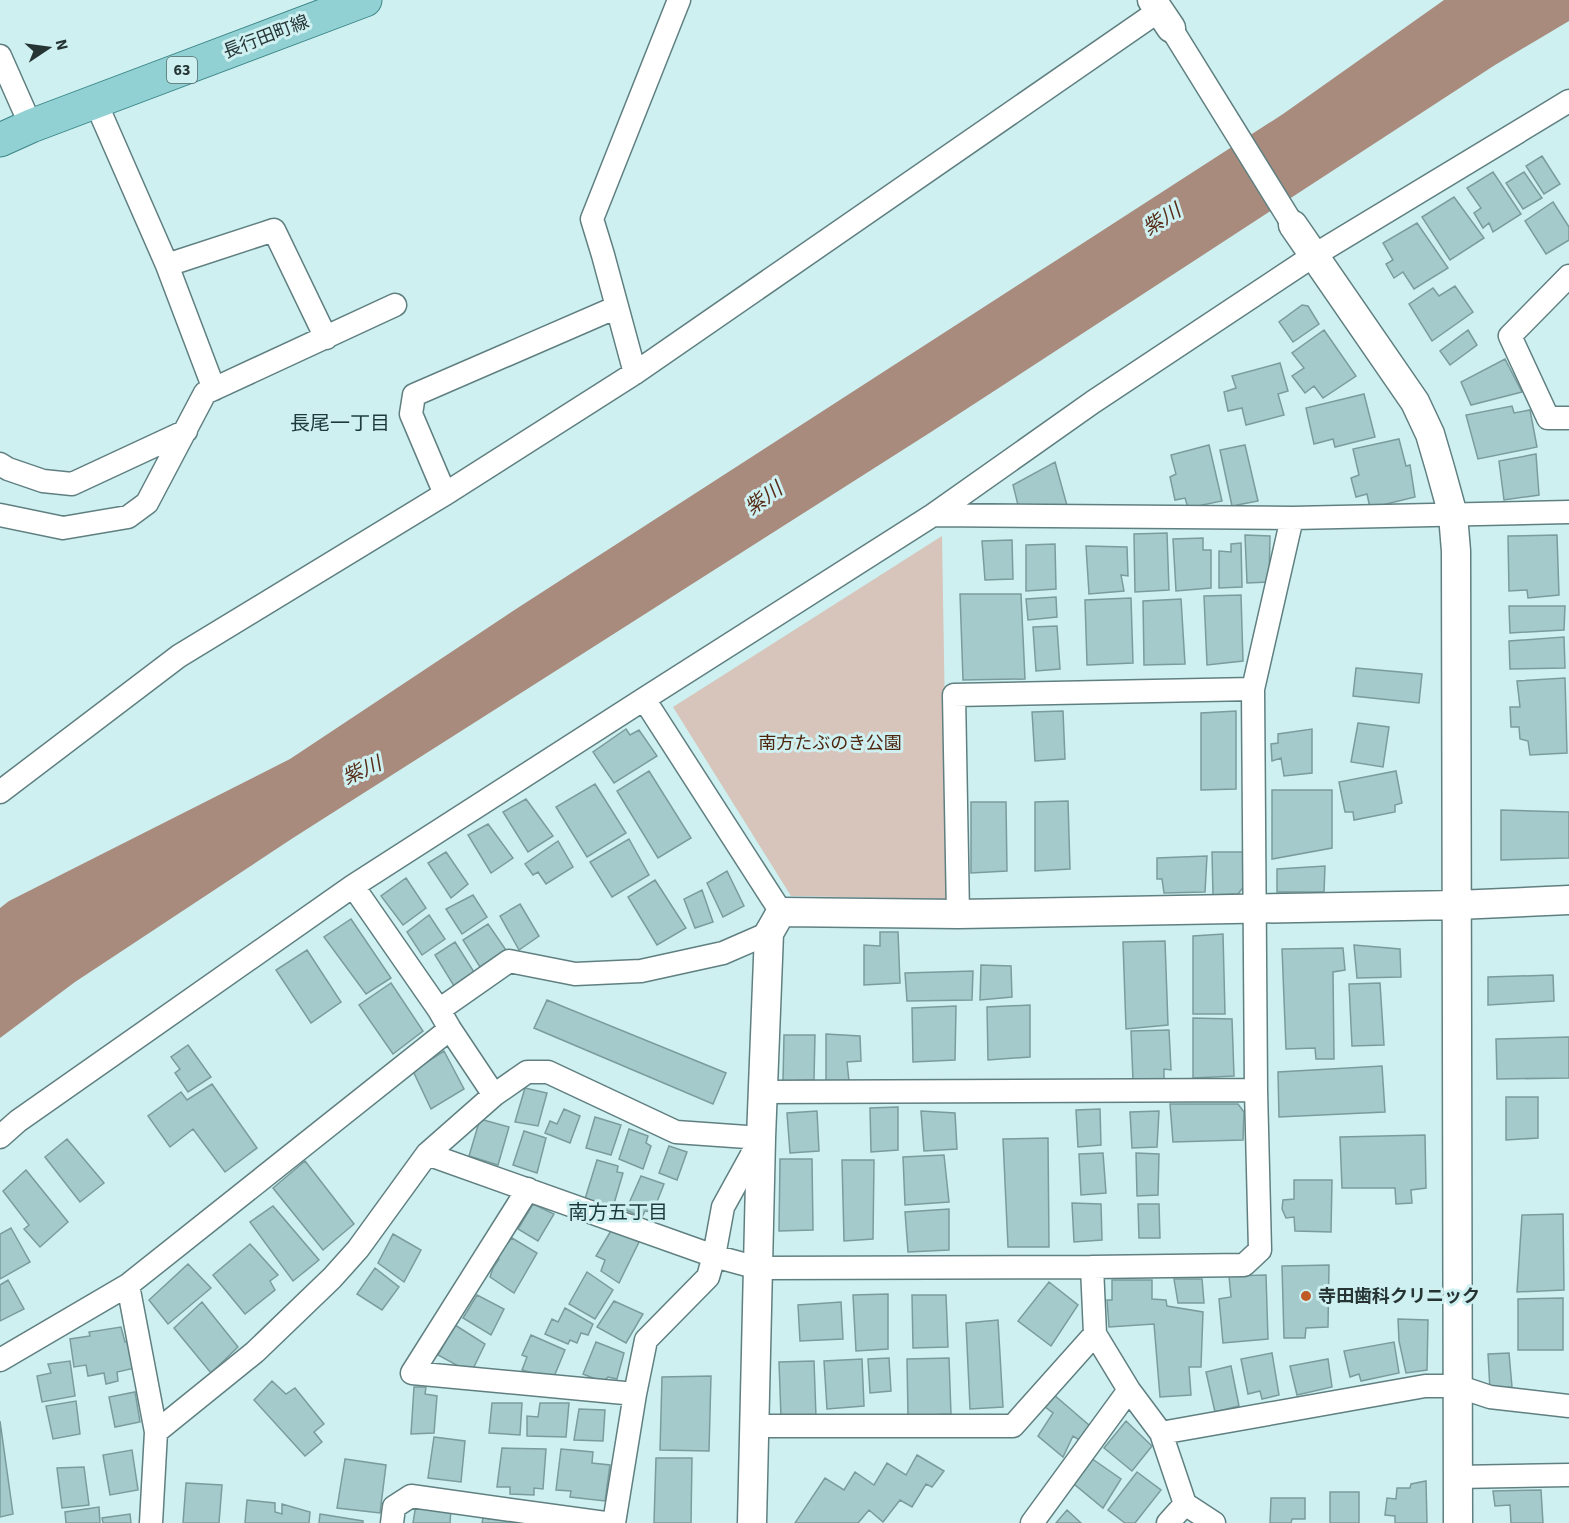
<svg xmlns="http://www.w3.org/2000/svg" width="1569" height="1523" font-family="'Source Sans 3','Noto Sans JP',sans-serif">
<rect width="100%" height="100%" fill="#cef0f1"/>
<path fill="#d7c4bb" d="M 942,536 L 948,899 L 791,896 L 673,707 Z"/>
<path fill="#a98b7e" d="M 1444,0 L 1569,0 L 1569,21 L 1495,65 L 931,432 L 293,838 L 75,982 L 0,1038 L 0,908 L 9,901 L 290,759 L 516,609 L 1283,114 Z"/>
<path fill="#a4cacb" stroke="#7b9c9c" stroke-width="1.5" d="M 1542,156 L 1560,184 L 1544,194 L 1526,166 Z
M 1493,172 L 1521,214 L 1493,232 L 1489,223 L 1483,228 L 1474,213 L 1481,208 L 1467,188 Z
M 1524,172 L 1542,198 L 1523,209 L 1506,183 Z
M 1454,197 L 1484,238 L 1450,260 L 1422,217 Z
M 1553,202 L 1569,227 L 1569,240 L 1546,254 L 1525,221 Z
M 1417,223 L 1448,268 L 1414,289 L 1403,272 L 1394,278 L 1386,264 L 1393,260 L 1383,243 Z
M 1455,286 L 1473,312 L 1432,341 L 1409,304 L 1433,288 L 1439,296 Z
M 1302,305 L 1308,306 L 1319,324 L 1293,342 L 1279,322 Z
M 1324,330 L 1356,376 L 1323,398 L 1314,386 L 1305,393 L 1292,376 L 1304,368 L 1292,353 Z
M 1468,330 L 1477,345 L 1450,365 L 1440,351 Z
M 1505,359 L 1522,392 L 1471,405 L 1461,382 Z
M 1280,363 L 1288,391 L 1278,394 L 1284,415 L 1246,425 L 1242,408 L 1228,411 L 1224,392 L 1236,388 L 1232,376 Z
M 1364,394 L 1375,437 L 1335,447 L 1333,439 L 1314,444 L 1306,408 Z
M 1512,406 L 1514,413 L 1530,410 L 1537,447 L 1478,459 L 1466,415 Z
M 1399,439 L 1406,466 L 1410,465 L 1415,497 L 1370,508 L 1367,494 L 1356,497 L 1351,478 L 1359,475 L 1353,449 Z
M 1209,445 L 1222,501 L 1188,508 L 1185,498 L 1175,500 L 1170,477 L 1176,474 L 1171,455 Z
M 1245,445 L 1258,501 L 1232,506 L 1220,450 Z
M 1536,454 L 1539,495 L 1504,500 L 1499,461 Z
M 1055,462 L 1068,509 L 1020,513 L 1013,485 Z
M 1167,533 L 1169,590 L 1135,592 L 1134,534 Z
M 1245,535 L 1270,536 L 1269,582 L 1247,583 Z
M 1557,535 L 1559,595 L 1528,598 L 1527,590 L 1509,591 L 1508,536 Z
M 1203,538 L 1203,550 L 1211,550 L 1211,588 L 1176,591 L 1173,539 Z
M 1012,540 L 1013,579 L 985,580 L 982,541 Z
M 1241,543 L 1242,587 L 1219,588 L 1219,551 L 1231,552 L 1231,544 Z
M 1055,544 L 1056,589 L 1026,591 L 1026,545 Z
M 1086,546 L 1127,547 L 1128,576 L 1121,575 L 1124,591 L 1089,594 Z
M 960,594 L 1021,594 L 1025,679 L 963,680 Z
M 1241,595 L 1243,661 L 1207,665 L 1204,596 Z
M 1056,597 L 1057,617 L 1028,620 L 1026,599 Z
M 1131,598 L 1133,663 L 1087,665 L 1085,600 Z
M 1181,599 L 1185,664 L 1144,665 L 1143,601 Z
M 1509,606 L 1565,606 L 1564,630 L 1510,633 Z
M 1057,626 L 1060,669 L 1036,671 L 1033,627 Z
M 1564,637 L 1565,668 L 1510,669 L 1509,641 Z
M 1356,668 L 1422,674 L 1419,703 L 1353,696 Z
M 1565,678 L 1567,753 L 1530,755 L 1528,741 L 1520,739 L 1519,727 L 1511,727 L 1510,707 L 1520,707 L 1517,681 Z
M 1063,711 L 1065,759 L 1035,761 L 1032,712 Z
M 1236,711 L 1236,789 L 1201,790 L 1201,713 Z
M 1358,723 L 1389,727 L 1383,767 L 1351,762 Z
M 626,729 L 630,735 L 639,730 L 657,756 L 614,783 L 593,752 Z
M 1312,729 L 1312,773 L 1284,776 L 1281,758 L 1272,761 L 1271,744 L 1278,743 L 1278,734 Z
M 649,771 L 691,838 L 658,858 L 617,791 Z
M 1396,771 L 1402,803 L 1395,805 L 1395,812 L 1354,820 L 1353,812 L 1345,812 L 1339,782 Z
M 595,784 L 626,833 L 587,857 L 556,807 Z
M 1272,790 L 1332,790 L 1332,848 L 1272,859 Z
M 526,799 L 553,836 L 528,852 L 503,812 Z
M 1068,801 L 1070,869 L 1035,871 L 1035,802 Z
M 971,802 L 1006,802 L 1007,871 L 971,873 Z
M 1501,810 L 1569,812 L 1569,858 L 1501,860 Z
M 488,824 L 513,858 L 491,873 L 468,835 Z
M 629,839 L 649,875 L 612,897 L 590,862 Z
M 558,841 L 573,867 L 546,884 L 538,872 L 533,875 L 525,864 Z
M 446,852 L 468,884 L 451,898 L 428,863 Z
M 1212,852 L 1244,852 L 1245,885 L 1238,894 L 1213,895 Z
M 1207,856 L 1205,892 L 1164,893 L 1162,879 L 1157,879 L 1157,858 Z
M 1325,866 L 1324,892 L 1277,892 L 1277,869 Z
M 727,871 L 744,906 L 723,917 L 707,883 Z
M 406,878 L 426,908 L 403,925 L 381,896 Z
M 655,880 L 686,928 L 657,945 L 628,897 Z
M 702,890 L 713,922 L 695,928 L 684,899 Z
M 473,895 L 487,917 L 462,934 L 446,909 Z
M 520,904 L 539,936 L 519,950 L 500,916 Z
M 429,915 L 445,939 L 422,955 L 407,932 Z
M 351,919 L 391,978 L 366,994 L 324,937 Z
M 488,924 L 506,950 L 480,967 L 463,940 Z
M 880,932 L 898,932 L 900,983 L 864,985 L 864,945 L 880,946 Z
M 1223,934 L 1225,1014 L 1193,1014 L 1193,936 Z
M 1165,941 L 1168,1025 L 1126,1029 L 1123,942 Z
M 455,942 L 474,972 L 454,986 L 435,955 Z
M 1354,945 L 1400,949 L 1401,977 L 1357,978 Z
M 1343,948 L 1345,970 L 1333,972 L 1334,1059 L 1316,1059 L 1315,1048 L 1286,1049 L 1282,949 Z
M 307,950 L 341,1002 L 311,1023 L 276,970 Z
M 981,965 L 1011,966 L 1012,997 L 980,1000 Z
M 973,971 L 972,1000 L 907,1001 L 905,973 Z
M 1553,975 L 1554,1001 L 1488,1005 L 1488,977 Z
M 391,983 L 423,1031 L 393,1054 L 359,1005 Z
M 1380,983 L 1384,1045 L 1352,1046 L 1349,984 Z
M 547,1000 L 726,1073 L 713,1104 L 534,1028 Z
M 1030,1005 L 1030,1057 L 988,1060 L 987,1007 Z
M 956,1006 L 955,1060 L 913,1062 L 912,1008 Z
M 1193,1018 L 1232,1019 L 1234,1076 L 1193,1078 Z
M 1169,1030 L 1171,1070 L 1164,1069 L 1164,1080 L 1133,1081 L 1131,1031 Z
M 826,1034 L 860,1036 L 861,1061 L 847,1062 L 849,1081 L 826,1082 Z
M 784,1035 L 815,1035 L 814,1080 L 783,1081 Z
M 1569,1037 L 1569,1078 L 1497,1079 L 1496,1039 Z
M 188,1045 L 211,1077 L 188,1092 L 175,1073 L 180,1069 L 171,1057 Z
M 444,1051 L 464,1089 L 431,1109 L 413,1071 Z
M 1382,1066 L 1385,1112 L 1279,1117 L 1278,1072 Z
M 212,1084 L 257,1148 L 225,1172 L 193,1129 L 170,1147 L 148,1116 L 181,1092 L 187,1100 Z
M 525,1088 L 547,1093 L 538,1126 L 515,1122 Z
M 1506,1097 L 1538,1097 L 1538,1138 L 1506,1140 Z
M 1170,1104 L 1238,1104 L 1244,1112 L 1243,1140 L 1173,1142 Z
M 898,1107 L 898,1150 L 871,1152 L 870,1108 Z
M 564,1109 L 580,1116 L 570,1143 L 545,1133 L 550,1121 L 557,1124 Z
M 1100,1109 L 1101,1145 L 1078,1147 L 1076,1110 Z
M 817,1111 L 819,1151 L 790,1153 L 787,1113 Z
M 921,1111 L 955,1113 L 957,1149 L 924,1151 Z
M 1159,1111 L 1157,1147 L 1132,1148 L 1130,1112 Z
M 595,1117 L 621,1125 L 611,1155 L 586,1148 Z
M 480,1119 L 509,1127 L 498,1165 L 469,1156 Z
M 629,1129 L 648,1136 L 646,1143 L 651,1146 L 643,1169 L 619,1159 Z
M 524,1131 L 546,1138 L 537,1173 L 513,1165 Z
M 1425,1135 L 1426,1188 L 1411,1190 L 1412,1203 L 1396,1204 L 1395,1188 L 1342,1188 L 1340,1137 Z
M 1048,1138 L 1049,1247 L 1008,1247 L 1003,1139 Z
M 67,1139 L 104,1183 L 80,1202 L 45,1157 Z
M 669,1146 L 687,1152 L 677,1180 L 659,1173 Z
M 1103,1153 L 1106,1193 L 1081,1195 L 1079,1154 Z
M 1136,1153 L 1159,1154 L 1158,1195 L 1137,1196 Z
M 944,1155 L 949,1202 L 905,1205 L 903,1157 Z
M 780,1159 L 812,1159 L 813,1230 L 779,1231 Z
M 597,1160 L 618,1166 L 617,1172 L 623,1173 L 613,1207 L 585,1199 Z
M 842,1160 L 874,1160 L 873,1239 L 844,1241 Z
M 305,1161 L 354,1224 L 323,1250 L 273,1188 Z
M 26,1170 L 68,1222 L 40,1247 L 24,1229 L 29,1225 L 3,1191 Z
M 641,1176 L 664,1184 L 653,1212 L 645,1211 L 642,1217 L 626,1210 Z
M 1294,1180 L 1332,1180 L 1331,1232 L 1295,1231 L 1294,1217 L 1286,1218 L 1282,1209 L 1283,1200 L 1294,1199 Z
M 1072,1203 L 1101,1204 L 1102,1240 L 1074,1242 Z
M 533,1204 L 554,1214 L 538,1241 L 518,1229 Z
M 1138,1204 L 1159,1204 L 1160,1238 L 1139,1238 Z
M 273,1206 L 319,1260 L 293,1281 L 250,1222 Z
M 949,1209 L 949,1250 L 908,1252 L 905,1212 Z
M 1563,1214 L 1564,1290 L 1517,1292 L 1522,1215 Z
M 11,1228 L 30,1262 L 0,1279 L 0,1234 Z
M 612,1229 L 639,1242 L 619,1283 L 601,1271 L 605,1260 L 596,1256 Z
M 393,1234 L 421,1250 L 404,1282 L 378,1263 Z
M 512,1238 L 537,1253 L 514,1293 L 490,1277 L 493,1268 L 499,1259 L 495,1257 L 501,1244 L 505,1246 Z
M 250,1244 L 278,1275 L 270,1281 L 275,1290 L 245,1314 L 213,1275 Z
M 188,1264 L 211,1288 L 168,1324 L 149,1300 Z
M 1329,1265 L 1328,1327 L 1306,1328 L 1305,1338 L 1284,1338 L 1282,1266 Z
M 375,1268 L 399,1287 L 382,1310 L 357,1294 Z
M 587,1272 L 613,1290 L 595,1319 L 569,1304 Z
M 1266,1275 L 1268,1339 L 1223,1343 L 1219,1299 L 1231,1297 L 1229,1276 Z
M 1174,1279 L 1202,1279 L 1204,1303 L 1178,1303 Z
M 8,1280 L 24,1309 L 0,1321 L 0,1285 Z
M 1112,1280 L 1152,1280 L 1152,1299 L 1166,1300 L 1167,1306 L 1203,1312 L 1201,1367 L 1189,1367 L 1191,1395 L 1160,1397 L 1154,1324 L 1109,1327 L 1107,1300 L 1112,1300 Z
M 1049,1282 L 1078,1305 L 1051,1346 L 1018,1321 Z
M 888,1294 L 888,1349 L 856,1351 L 853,1295 Z
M 477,1295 L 504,1309 L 491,1335 L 463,1318 Z
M 912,1295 L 946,1295 L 948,1347 L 913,1348 Z
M 1563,1298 L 1563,1350 L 1518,1350 L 1518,1299 Z
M 614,1301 L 643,1314 L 626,1343 L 597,1327 Z
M 202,1302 L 238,1347 L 211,1373 L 174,1328 Z
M 841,1302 L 843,1339 L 800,1341 L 798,1305 Z
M 565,1308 L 593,1324 L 588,1335 L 581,1333 L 577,1343 L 570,1340 L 568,1344 L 545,1334 L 552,1319 L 558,1322 Z
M 1398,1319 L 1428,1320 L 1427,1370 L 1406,1373 L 1399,1341 Z
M 998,1320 L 1003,1407 L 970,1409 L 966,1323 Z
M 455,1325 L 485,1344 L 471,1373 L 438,1355 Z
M 121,1327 L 125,1342 L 130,1340 L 135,1368 L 117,1372 L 118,1381 L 106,1384 L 104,1373 L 88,1376 L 86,1365 L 74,1367 L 70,1339 L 90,1336 L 89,1332 Z
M 531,1335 L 565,1350 L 553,1379 L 522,1370 L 527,1357 L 522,1355 Z
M 596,1342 L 624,1353 L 617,1379 L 608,1377 L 603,1382 L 583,1374 Z
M 1394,1342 L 1399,1373 L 1361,1381 L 1359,1374 L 1350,1377 L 1344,1351 Z
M 1272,1353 L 1279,1395 L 1262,1399 L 1260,1391 L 1248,1394 L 1241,1359 Z
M 1509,1353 L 1512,1387 L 1490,1390 L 1488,1354 Z
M 889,1358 L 891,1391 L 870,1393 L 868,1359 Z
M 949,1358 L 951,1414 L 908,1416 L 907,1359 Z
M 862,1359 L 864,1406 L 827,1409 L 824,1361 Z
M 1328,1359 L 1332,1387 L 1297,1395 L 1290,1366 Z
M 70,1361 L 75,1396 L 42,1402 L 37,1376 L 51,1373 L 48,1364 Z
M 814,1361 L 816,1417 L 781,1418 L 779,1362 Z
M 1231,1366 L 1239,1406 L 1215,1412 L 1206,1372 Z
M 711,1376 L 709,1451 L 660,1450 L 662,1377 Z
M 272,1381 L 286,1394 L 295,1388 L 324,1424 L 314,1432 L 322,1442 L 305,1456 L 254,1400 Z
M 414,1387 L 426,1387 L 425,1394 L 437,1396 L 434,1433 L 411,1434 Z
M 135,1392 L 140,1422 L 115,1427 L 109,1397 Z
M 1053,1394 L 1090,1426 L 1081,1441 L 1073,1436 L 1063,1457 L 1038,1436 L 1053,1413 L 1044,1406 Z
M 76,1401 L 80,1434 L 53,1439 L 46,1406 Z
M 492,1403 L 522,1403 L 520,1435 L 489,1433 Z
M 540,1403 L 569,1403 L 566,1437 L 527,1436 L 527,1416 L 538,1417 Z
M 579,1409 L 605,1410 L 603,1441 L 574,1440 Z
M 0,1421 L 13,1514 L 0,1517 Z
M 1126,1421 L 1152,1446 L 1132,1471 L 1104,1448 Z
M 434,1437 L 465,1441 L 461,1482 L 428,1478 Z
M 502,1448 L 546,1449 L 543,1489 L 534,1488 L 534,1495 L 510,1494 L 510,1487 L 497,1487 Z
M 561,1449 L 593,1452 L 592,1463 L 610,1465 L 605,1501 L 570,1497 L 571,1491 L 556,1490 Z
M 132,1450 L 138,1490 L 110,1495 L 103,1455 Z
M 917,1455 L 944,1471 L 932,1487 L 926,1484 L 912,1507 L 900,1500 L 883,1522 L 869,1510 L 858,1523 L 795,1523 L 825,1478 L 844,1490 L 855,1472 L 874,1485 L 887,1463 L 906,1475 Z
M 656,1458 L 692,1458 L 691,1523 L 654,1523 Z
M 1091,1458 L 1121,1479 L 1103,1508 L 1074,1484 Z
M 345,1459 L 386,1465 L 380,1513 L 337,1508 Z
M 84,1467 L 89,1505 L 62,1508 L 57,1468 Z
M 1137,1472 L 1161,1490 L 1135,1523 L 1125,1523 L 1108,1510 Z
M 1426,1481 L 1427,1523 L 1395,1523 L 1395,1516 L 1385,1515 L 1387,1498 L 1396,1499 L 1397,1488 L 1410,1488 L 1411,1484 Z
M 186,1483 L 222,1485 L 219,1523 L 183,1523 Z
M 1541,1490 L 1543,1523 L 1511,1523 L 1510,1505 L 1495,1506 L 1493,1491 Z
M 1330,1492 L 1359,1492 L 1359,1523 L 1330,1523 Z
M 1271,1498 L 1305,1498 L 1305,1519 L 1292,1519 L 1291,1523 L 1270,1523 Z
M 247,1500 L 275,1503 L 275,1512 L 282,1514 L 282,1504 L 310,1512 L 309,1523 L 245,1523 Z
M 416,1504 L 451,1509 L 450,1523 L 413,1523 Z
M 99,1507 L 100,1523 L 66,1523 L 65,1512 Z
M 1067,1510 L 1081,1523 L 1056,1523 Z
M 130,1514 L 131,1523 L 103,1523 L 102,1518 Z
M 320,1514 L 363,1521 L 363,1523 L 319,1523 Z
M 483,1518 L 520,1522 L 520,1523 L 482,1523 Z"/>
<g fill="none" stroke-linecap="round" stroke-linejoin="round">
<defs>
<path id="minor" d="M 1171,28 L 1293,225
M 0,56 L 31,126
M 96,103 L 167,265
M 1569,276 L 1510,336 L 1548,418 L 1569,418
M 635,373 L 603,255 L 592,219 L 679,0
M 214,389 L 167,265 L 274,230 L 326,338
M 0,464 L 8,469 L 43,481 L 72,484 L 186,431
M 445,494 L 411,414 L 414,395 L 617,307
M 0,515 L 63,528 L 128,517 L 147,503 L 205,393 L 395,305
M 933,515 L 1292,518 L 1569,512
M 644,699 L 781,912
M 0,792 L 179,656 L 445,494 L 635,373 L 1160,10
M 353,886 L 439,1010 L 450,1029 L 494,1095
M 958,914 L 954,695 L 1253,689 L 1292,518
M 439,1010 L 509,961 L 575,974 L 641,971 L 723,953 L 769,933
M 763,1092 L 1256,1090
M 0,1137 L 18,1121 L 353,886 L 644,699 L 933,515 L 1093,402 L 1313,256 L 1569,101
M 427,1154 L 714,1256 L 758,1268 L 1092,1267 L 1244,1265 L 1260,1250 L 1256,1090 L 1253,689
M 528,1189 L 412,1373 L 635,1394
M 1092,1267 L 1095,1334 L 1129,1390 L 1161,1433 L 1185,1504 L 1168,1523
M 128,1285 L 156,1432
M 0,1360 L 128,1285 L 450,1029
M 754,1426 L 1013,1426 L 1095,1334
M 1161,1433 L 1425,1386 L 1457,1386 L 1490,1397 L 1569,1406
M 1457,1477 L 1569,1475
M 1185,1504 L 1214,1523
M 151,1523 L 156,1432 L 255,1352 L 332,1278 L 358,1249 L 427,1154 L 494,1095 L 527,1072 L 548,1072 L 676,1132 L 761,1138 L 723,1207 L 714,1256 L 708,1277 L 646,1340 L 635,1394 L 614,1523
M 392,1523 L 394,1507 L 411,1496 L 605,1523
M 1032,1523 L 1129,1390"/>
<path id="tertiary" d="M 1152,0 L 1171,28
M 1293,225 L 1415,402 L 1430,434 L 1440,468 L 1453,515 L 1456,551 L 1458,1523
M 752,1523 L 761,1138 L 769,933 L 781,912 L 958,914 L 1457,905 L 1569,900"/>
<path id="primary" d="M 0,140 L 31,126 L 365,0"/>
</defs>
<use href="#minor" stroke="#607f80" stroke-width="25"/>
<use href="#tertiary" stroke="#607f80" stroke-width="31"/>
<use href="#primary" stroke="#3d8688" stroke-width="35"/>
<use href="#minor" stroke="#fff" stroke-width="22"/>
<use href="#tertiary" stroke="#fff" stroke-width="28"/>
<use href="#primary" stroke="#92d1d3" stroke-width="33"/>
</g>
<circle fill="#bf5b25" stroke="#cef0f1" stroke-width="2" cx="1306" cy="1296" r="6"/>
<g text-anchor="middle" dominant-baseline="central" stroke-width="6" stroke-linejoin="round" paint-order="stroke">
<rect fill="#cef0f1" stroke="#586c6d" stroke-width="1.5" x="167" y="57" width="30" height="26" rx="4.5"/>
<g font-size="16" font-weight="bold" fill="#263434">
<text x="182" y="70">63</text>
</g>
<g font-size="18" fill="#263434" stroke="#cef0f1">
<text transform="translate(266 37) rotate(-21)">長行田町線</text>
</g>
<g font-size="18" fill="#4e250f" stroke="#cef0f1">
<text x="830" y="743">南方たぶのき公園</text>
</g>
<g font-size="18" font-weight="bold" fill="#263434" stroke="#cef0f1" text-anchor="start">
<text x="1318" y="1296">寺田歯科クリニック</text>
</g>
<g font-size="20" font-style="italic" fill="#562c17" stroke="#cef0f1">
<text transform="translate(1162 220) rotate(-32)">紫川</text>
<text transform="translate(764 499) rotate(-36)">紫川</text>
<text transform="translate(362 771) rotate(-24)">紫川</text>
</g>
<g font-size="20" fill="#1c3a3b" stroke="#cef0f1">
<text x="340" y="424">長尾一丁目</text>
<text x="618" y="1213">南方五丁目</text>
</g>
</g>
<g transform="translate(48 48) rotate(77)" stroke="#cef0f1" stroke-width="4.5" paint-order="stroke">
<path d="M0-4.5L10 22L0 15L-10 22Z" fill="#263434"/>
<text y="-9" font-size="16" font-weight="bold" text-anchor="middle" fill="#263434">N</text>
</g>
</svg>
